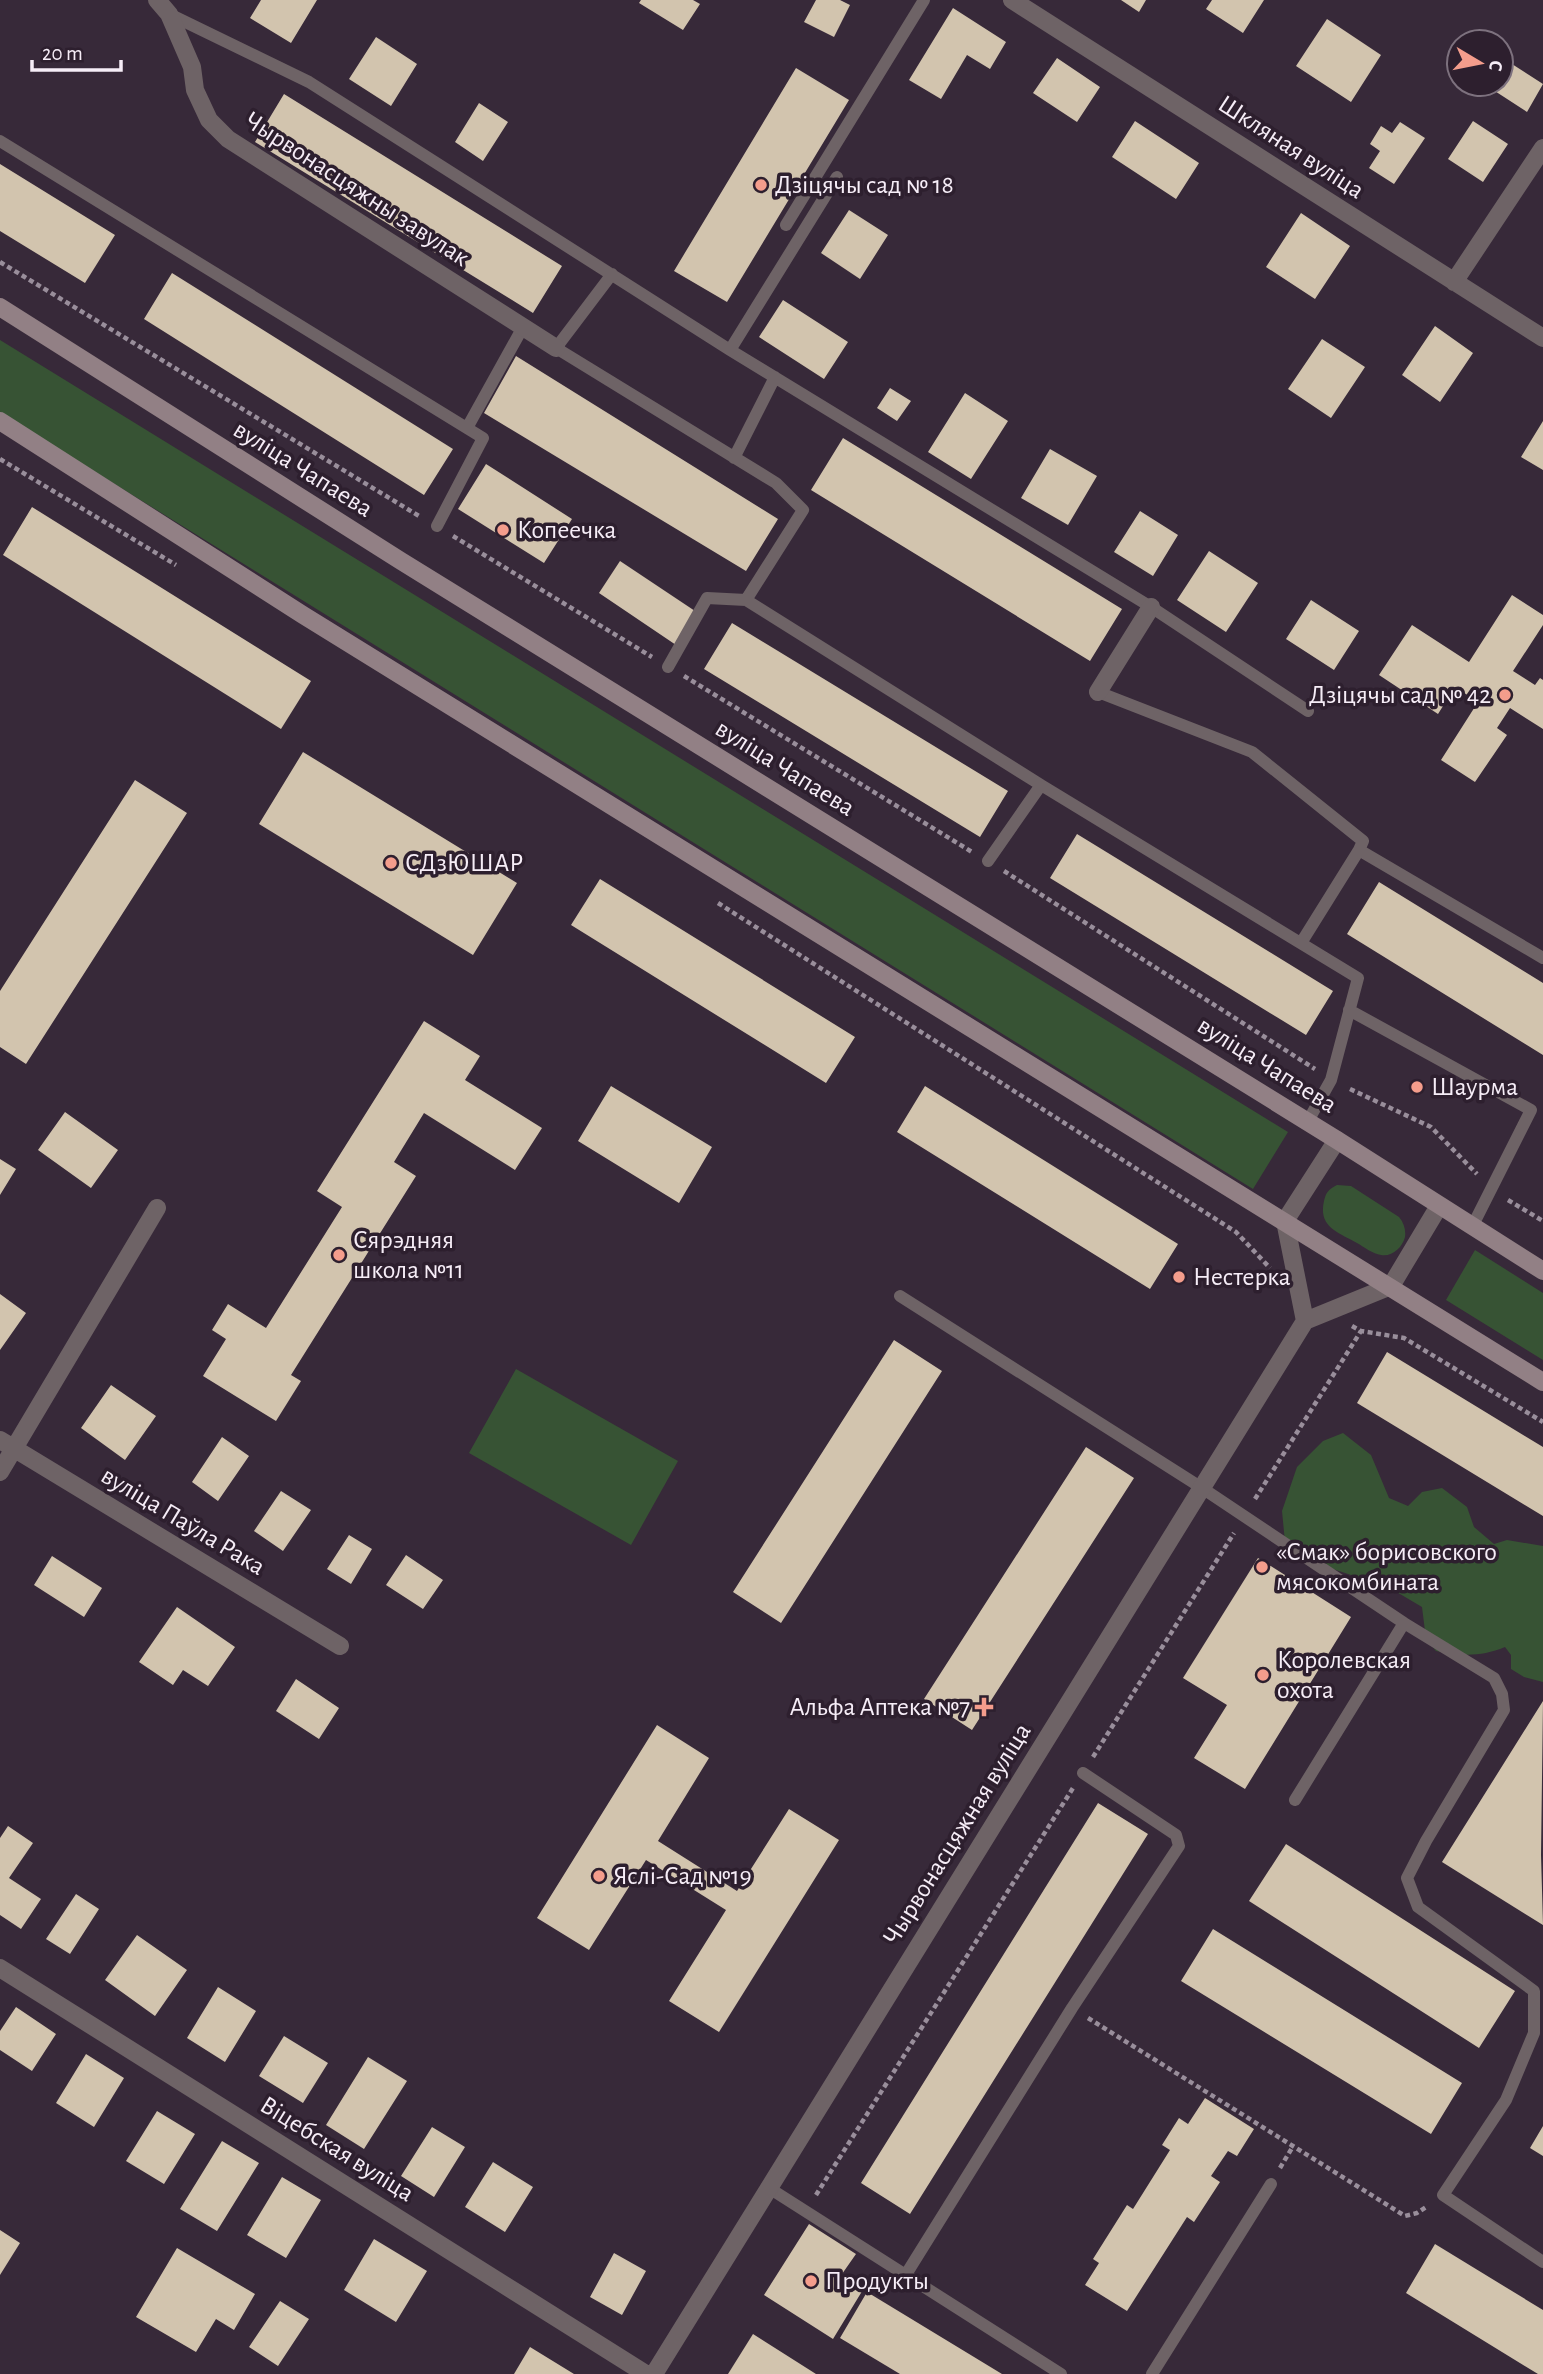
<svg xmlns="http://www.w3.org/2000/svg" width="1543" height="2374" font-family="'Alegreya Sans',sans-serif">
<rect width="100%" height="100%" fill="#372939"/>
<path fill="#375334" d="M 0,340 L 1288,1132 L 1253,1189 L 0,413 Z
M 1337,1185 L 1351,1186 L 1399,1217 C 1404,1223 1406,1230 1405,1237 C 1402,1248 1392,1257 1381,1255 C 1373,1254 1364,1247 1357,1243 C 1338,1232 1318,1227 1324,1201 C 1326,1192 1329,1189 1337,1185 Z
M 1475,1250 L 1543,1293 L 1543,1360 L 1446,1300 Z
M 516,1369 L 678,1461 L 631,1545 L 469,1453 Z
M 1343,1433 L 1371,1455 L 1389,1498 L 1408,1506 L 1422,1492 L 1442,1488 L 1467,1507 L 1474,1527 L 1494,1544 L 1507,1540 L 1543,1546 L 1543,1682 L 1524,1677 L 1511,1669 L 1511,1655 L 1505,1647 C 1481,1657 1461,1656 1436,1651 L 1426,1639 L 1422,1607 L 1378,1581 L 1354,1576 L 1324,1566 L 1285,1542 L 1282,1511 L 1297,1467 L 1323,1441 Z"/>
<path fill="#d2c4ae" d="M 261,0 L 317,0 L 291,43 L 250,18 Z
M 641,0 L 693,0 L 700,4 L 683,30 L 639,3 Z
M 816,0 L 840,0 L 850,5 L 834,37 L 804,22 Z
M 1121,0 L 1146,0 L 1139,12 Z
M 1212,0 L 1264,0 L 1243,33 L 1206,9 Z
M 953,8 L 1006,42 L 990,69 L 967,55 L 941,99 L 909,80 Z
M 1327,19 L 1381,55 L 1351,102 L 1296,66 Z
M 376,37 L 417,64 L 391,106 L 349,79 Z
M 1501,57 L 1543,84 L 1527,112 L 1484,84 L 1501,84 Z
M 1057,58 L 1100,87 L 1077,122 L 1033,93 Z
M 796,68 L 849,100 L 727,302 L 674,271 Z
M 284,94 L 562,266 L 533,313 L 255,142 Z
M 479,103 L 508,122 L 483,161 L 455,142 Z
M 1135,121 L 1199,163 L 1176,199 L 1112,157 Z
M 1473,121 L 1508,144 L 1483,182 L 1448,159 Z
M 1400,122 L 1425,138 L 1394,184 L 1369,168 L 1380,151 L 1370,144 L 1381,126 L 1392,133 Z
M 0,164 L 115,235 L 85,283 L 0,231 Z
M 849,210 L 888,235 L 860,279 L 821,253 Z
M 1301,213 L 1350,246 L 1315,299 L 1266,267 Z
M 172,273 L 453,449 L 424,495 L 144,319 Z
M 783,300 L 848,342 L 824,379 L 759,337 Z
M 1435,326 L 1473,353 L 1440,402 L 1402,375 Z
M 1322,339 L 1365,367 L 1331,418 L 1288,389 Z
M 516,356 L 778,519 L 746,571 L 484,413 Z
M 890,388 L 911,401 L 897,421 L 877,408 Z
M 965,393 L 1008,421 L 971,479 L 928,452 Z
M 1543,421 L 1543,470 L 1521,457 Z
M 843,438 L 1122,609 L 1090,661 L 811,490 Z
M 1050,449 L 1097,476 L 1068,525 L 1021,498 Z
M 486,464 L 572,519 L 544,563 L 458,509 Z
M 32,507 L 311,681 L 281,729 L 3,555 Z
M 1140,511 L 1178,535 L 1153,576 L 1114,552 Z
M 1209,551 L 1258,583 L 1226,632 L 1177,600 Z
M 620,561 L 698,613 L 676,645 L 599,593 Z
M 1512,595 L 1543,615 L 1543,625 L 1513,671 L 1535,685 L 1540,678 L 1543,680 L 1543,729 L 1510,708 L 1497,728 L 1507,735 L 1475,782 L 1441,760 L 1478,702 L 1455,687 L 1438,714 L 1379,675 L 1412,625 L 1469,662 Z
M 1311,600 L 1359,631 L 1334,670 L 1286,639 Z
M 732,623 L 1008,791 L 980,837 L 704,669 Z
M 303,752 L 517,883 L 473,955 L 259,824 Z
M 135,780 L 187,813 L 26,1064 L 0,1047 L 0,991 Z
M 1077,834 L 1333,991 L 1306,1035 L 1050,878 Z
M 600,879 L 855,1037 L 826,1083 L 571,925 Z
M 1379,882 L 1543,983 L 1543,1055 L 1347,934 Z
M 424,1021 L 480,1056 L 465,1080 L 542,1128 L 515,1170 L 424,1113 L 394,1162 L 416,1176 L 291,1375 L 301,1381 L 276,1421 L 203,1376 L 226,1339 L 212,1330 L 228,1304 L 266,1328 L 342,1207 L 317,1191 Z
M 611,1086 L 712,1147 L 679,1203 L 578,1141 Z
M 925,1086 L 1178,1244 L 1150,1289 L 897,1132 Z
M 65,1112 L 118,1150 L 91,1188 L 38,1150 Z
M 0,1159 L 16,1169 L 0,1195 Z
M 0,1294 L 26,1313 L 0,1350 Z
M 894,1340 L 942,1371 L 781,1623 L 733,1592 Z
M 1387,1352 L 1543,1447 L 1543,1516 L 1357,1403 Z
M 111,1385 L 156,1416 L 125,1460 L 81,1428 Z
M 222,1437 L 249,1456 L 218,1501 L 192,1482 Z
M 1086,1447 L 1134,1478 L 972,1730 L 924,1699 Z
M 281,1491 L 311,1510 L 283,1551 L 254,1531 Z
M 349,1535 L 372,1549 L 351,1584 L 327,1569 Z
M 406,1555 L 443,1580 L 423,1609 L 386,1585 Z
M 52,1556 L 102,1588 L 84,1617 L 34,1585 Z
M 1258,1558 L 1351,1617 L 1245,1789 L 1194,1758 L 1227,1705 L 1183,1678 Z
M 177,1607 L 235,1647 L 208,1686 L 183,1670 L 173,1685 L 139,1662 Z
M 296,1679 L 339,1708 L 319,1739 L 276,1711 Z
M 1543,1701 L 1541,1855 L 1543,1925 L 1442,1862 Z
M 657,1725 L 709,1758 L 658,1841 L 737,1891 L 789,1809 L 839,1840 L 719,2032 L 669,2001 L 726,1910 L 646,1860 L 589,1950 L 537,1918 Z
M 1098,1803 L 1148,1834 L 910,2214 L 861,2183 Z
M 8,1826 L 33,1843 L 9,1878 L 41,1899 L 21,1929 L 0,1915 L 0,1838 Z
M 1286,1844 L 1515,1991 L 1479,2048 L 1249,1901 Z
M 76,1894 L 99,1909 L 70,1954 L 46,1939 Z
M 1213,1929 L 1462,2083 L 1431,2134 L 1181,1981 Z
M 137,1935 L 187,1970 L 155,2016 L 105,1980 Z
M 218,1987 L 256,2011 L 225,2062 L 187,2038 Z
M 16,2007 L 56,2034 L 32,2071 L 0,2050 L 0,2031 Z
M 284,2036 L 328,2063 L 303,2103 L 259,2076 Z
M 86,2054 L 124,2078 L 94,2127 L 56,2103 Z
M 368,2057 L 407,2081 L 364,2149 L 326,2125 Z
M 1205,2098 L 1254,2129 L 1237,2156 L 1228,2151 L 1211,2176 L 1220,2182 L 1194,2222 L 1187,2217 L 1127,2311 L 1085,2285 L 1099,2263 L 1093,2259 L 1127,2205 L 1133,2209 L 1170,2150 L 1162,2145 L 1179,2118 L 1188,2124 Z
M 157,2111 L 195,2134 L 164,2184 L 126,2161 Z
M 1543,2126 L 1543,2156 L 1530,2148 Z
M 432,2127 L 465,2147 L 434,2197 L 401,2176 Z
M 222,2141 L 259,2163 L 217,2231 L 180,2209 Z
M 493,2162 L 533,2187 L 505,2232 L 465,2207 Z
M 282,2177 L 321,2200 L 286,2258 L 247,2235 Z
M 809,2224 L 856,2254 L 842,2274 L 864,2288 L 833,2339 L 764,2295 Z
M 0,2230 L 20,2243 L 0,2275 Z
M 374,2239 L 427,2271 L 396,2322 L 344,2290 Z
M 1435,2244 L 1543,2310 L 1543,2374 L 1538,2374 L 1406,2293 Z
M 177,2248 L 255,2294 L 234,2330 L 216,2319 L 196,2352 L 136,2317 Z
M 614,2253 L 646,2271 L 622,2315 L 590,2297 Z
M 867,2292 L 1002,2374 L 900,2374 L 840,2338 Z
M 280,2301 L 309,2319 L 278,2366 L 249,2347 Z
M 753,2334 L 816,2374 L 728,2374 Z
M 530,2347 L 574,2374 L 514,2374 Z"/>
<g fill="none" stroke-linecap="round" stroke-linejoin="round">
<path stroke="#998e9b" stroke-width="4.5" stroke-dasharray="5 3.5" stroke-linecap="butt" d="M 0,262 L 419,516
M 0,459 L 176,565
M 453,536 L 652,657
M 684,676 L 972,852
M 1004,871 L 1315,1069
M 718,903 L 1236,1232 L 1270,1268
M 1350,1089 L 1431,1127 L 1477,1174
M 1508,1200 L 1543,1221
M 1352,1326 L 1361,1331 L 1404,1338 L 1543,1422
M 1255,1499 L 1361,1331
M 1093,1757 L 1234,1533
M 1088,2018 L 1405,2216 L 1417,2213 L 1426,2207
M 1280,2168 L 1292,2148
M 816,2195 L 1073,1788"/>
<path stroke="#6e6366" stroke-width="12" d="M 169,14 L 309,82 L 730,350 L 1151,607 L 1308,711
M 0,141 L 483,438 L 437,526
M 786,225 L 924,0
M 612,274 L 556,348 L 776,483 L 803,510 L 746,600 L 707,598 L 668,667
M 730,350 L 837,177
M 467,428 L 523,327
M 734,458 L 775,377
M 746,600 L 1041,785 L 988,861
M 1098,692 L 1252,752 L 1363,841 L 1359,850
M 1041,785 L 1358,978 L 1331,1080 L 1308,1121
M 1301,943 L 1359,850 L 1543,958
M 1349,1010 L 1531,1110 L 1472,1227
M 900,1296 L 1202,1488 L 1404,1623 L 1295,1800
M 1404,1623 L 1494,1678 L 1502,1694 L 1504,1710 L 1426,1841 L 1407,1878 L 1418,1907 L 1534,1991 L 1534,2033 L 1506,2100 L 1443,2195 L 1543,2262
M 769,2188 L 1061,2374
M 905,2276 L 1072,2008 L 1179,1846 L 1176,1835 L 1083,1773
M 1152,2374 L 1271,2184"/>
<path stroke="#6e6366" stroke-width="18" d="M 157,0 L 169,14 L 192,67 L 195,90 L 209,120 L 228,139 L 556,348
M 1012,0 L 1543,338
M 1454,282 L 1543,148
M 1098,692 L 1151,607
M 1305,1321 L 1285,1221 L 1337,1140
M 1305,1321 L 1391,1286 L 1439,1206
M 0,1440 L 340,1646
M 0,1472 L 157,1208
M 0,1968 L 646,2374
M 654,2374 L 1305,1321"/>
<path stroke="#928085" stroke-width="18" d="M 0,307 L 401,561 L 1337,1140 L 1543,1271
M 0,421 L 303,615 L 1543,1382"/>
</g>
<g fill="#f49d8c" stroke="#2d1f2e" stroke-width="2.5">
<circle cx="761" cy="185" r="7"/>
<circle cx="503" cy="530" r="7"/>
<circle cx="1505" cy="695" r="7"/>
<circle cx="391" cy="863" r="7"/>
<circle cx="1417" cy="1087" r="7"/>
<circle cx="339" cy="1255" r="7"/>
<circle cx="1179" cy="1277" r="7"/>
<circle cx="1262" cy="1567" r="7"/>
<circle cx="1263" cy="1675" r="7"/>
<path d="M980.5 1696.5h7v7h7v7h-7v7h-7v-7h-7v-7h7z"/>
<circle cx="599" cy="1876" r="7"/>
<circle cx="811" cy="2281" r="7"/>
</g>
<g text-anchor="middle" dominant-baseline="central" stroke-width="7" stroke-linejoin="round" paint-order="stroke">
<g font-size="26" fill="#f6edf7" stroke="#2d1f2e">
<text transform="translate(1291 147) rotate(33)">Шкляная вуліца</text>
<text transform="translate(357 189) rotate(33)">Чырвонасцяжны завулак</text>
<text transform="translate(303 469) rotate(32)">вуліца Чапаева</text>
<text transform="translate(785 768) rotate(32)">вуліца Чапаева</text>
<text transform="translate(1267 1065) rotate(32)">вуліца Чапаева</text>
<text transform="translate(183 1521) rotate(31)">вуліца Паўла Рака</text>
<text transform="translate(957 1834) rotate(-58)">Чырвонасцяжная вуліца</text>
<text transform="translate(337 2149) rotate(32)">Віцебская вуліца</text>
</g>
<g font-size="26" fill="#f6edf7" stroke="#2d1f2e" text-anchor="start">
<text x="775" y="185">Дзіцячы сад № 18</text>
<text x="517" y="530">Копеечка</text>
<text x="1491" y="695" text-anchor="end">Дзіцячы сад № 42</text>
<text x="405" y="863">СДзЮШАР</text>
<text x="1431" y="1087">Шаурма</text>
<text x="353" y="1240">Сярэдняя<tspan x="353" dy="30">школа №11</tspan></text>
<text x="1193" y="1277">Нестерка</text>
<text x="1276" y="1552">«Смак» борисовского<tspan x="1276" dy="30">мясокомбината</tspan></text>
<text x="1277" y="1660">Королевская<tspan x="1277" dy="30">охота</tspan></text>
<text x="970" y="1707" text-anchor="end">Альфа Аптека №7</text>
<text x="613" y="1876">Яслі-Сад №19</text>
<text x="825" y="2281">Продукты</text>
</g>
</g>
<g transform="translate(1480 63) rotate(100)"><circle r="33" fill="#2d1f2e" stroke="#7d717e" stroke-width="2"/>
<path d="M0-5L12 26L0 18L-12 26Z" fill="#f49d8c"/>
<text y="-10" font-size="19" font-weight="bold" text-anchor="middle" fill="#f6edf7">С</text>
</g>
<path d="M32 60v10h89v-10" fill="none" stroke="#f6edf7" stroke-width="3.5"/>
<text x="42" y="60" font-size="21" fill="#f6edf7" stroke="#2d1f2e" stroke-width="5" paint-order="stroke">20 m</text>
</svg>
